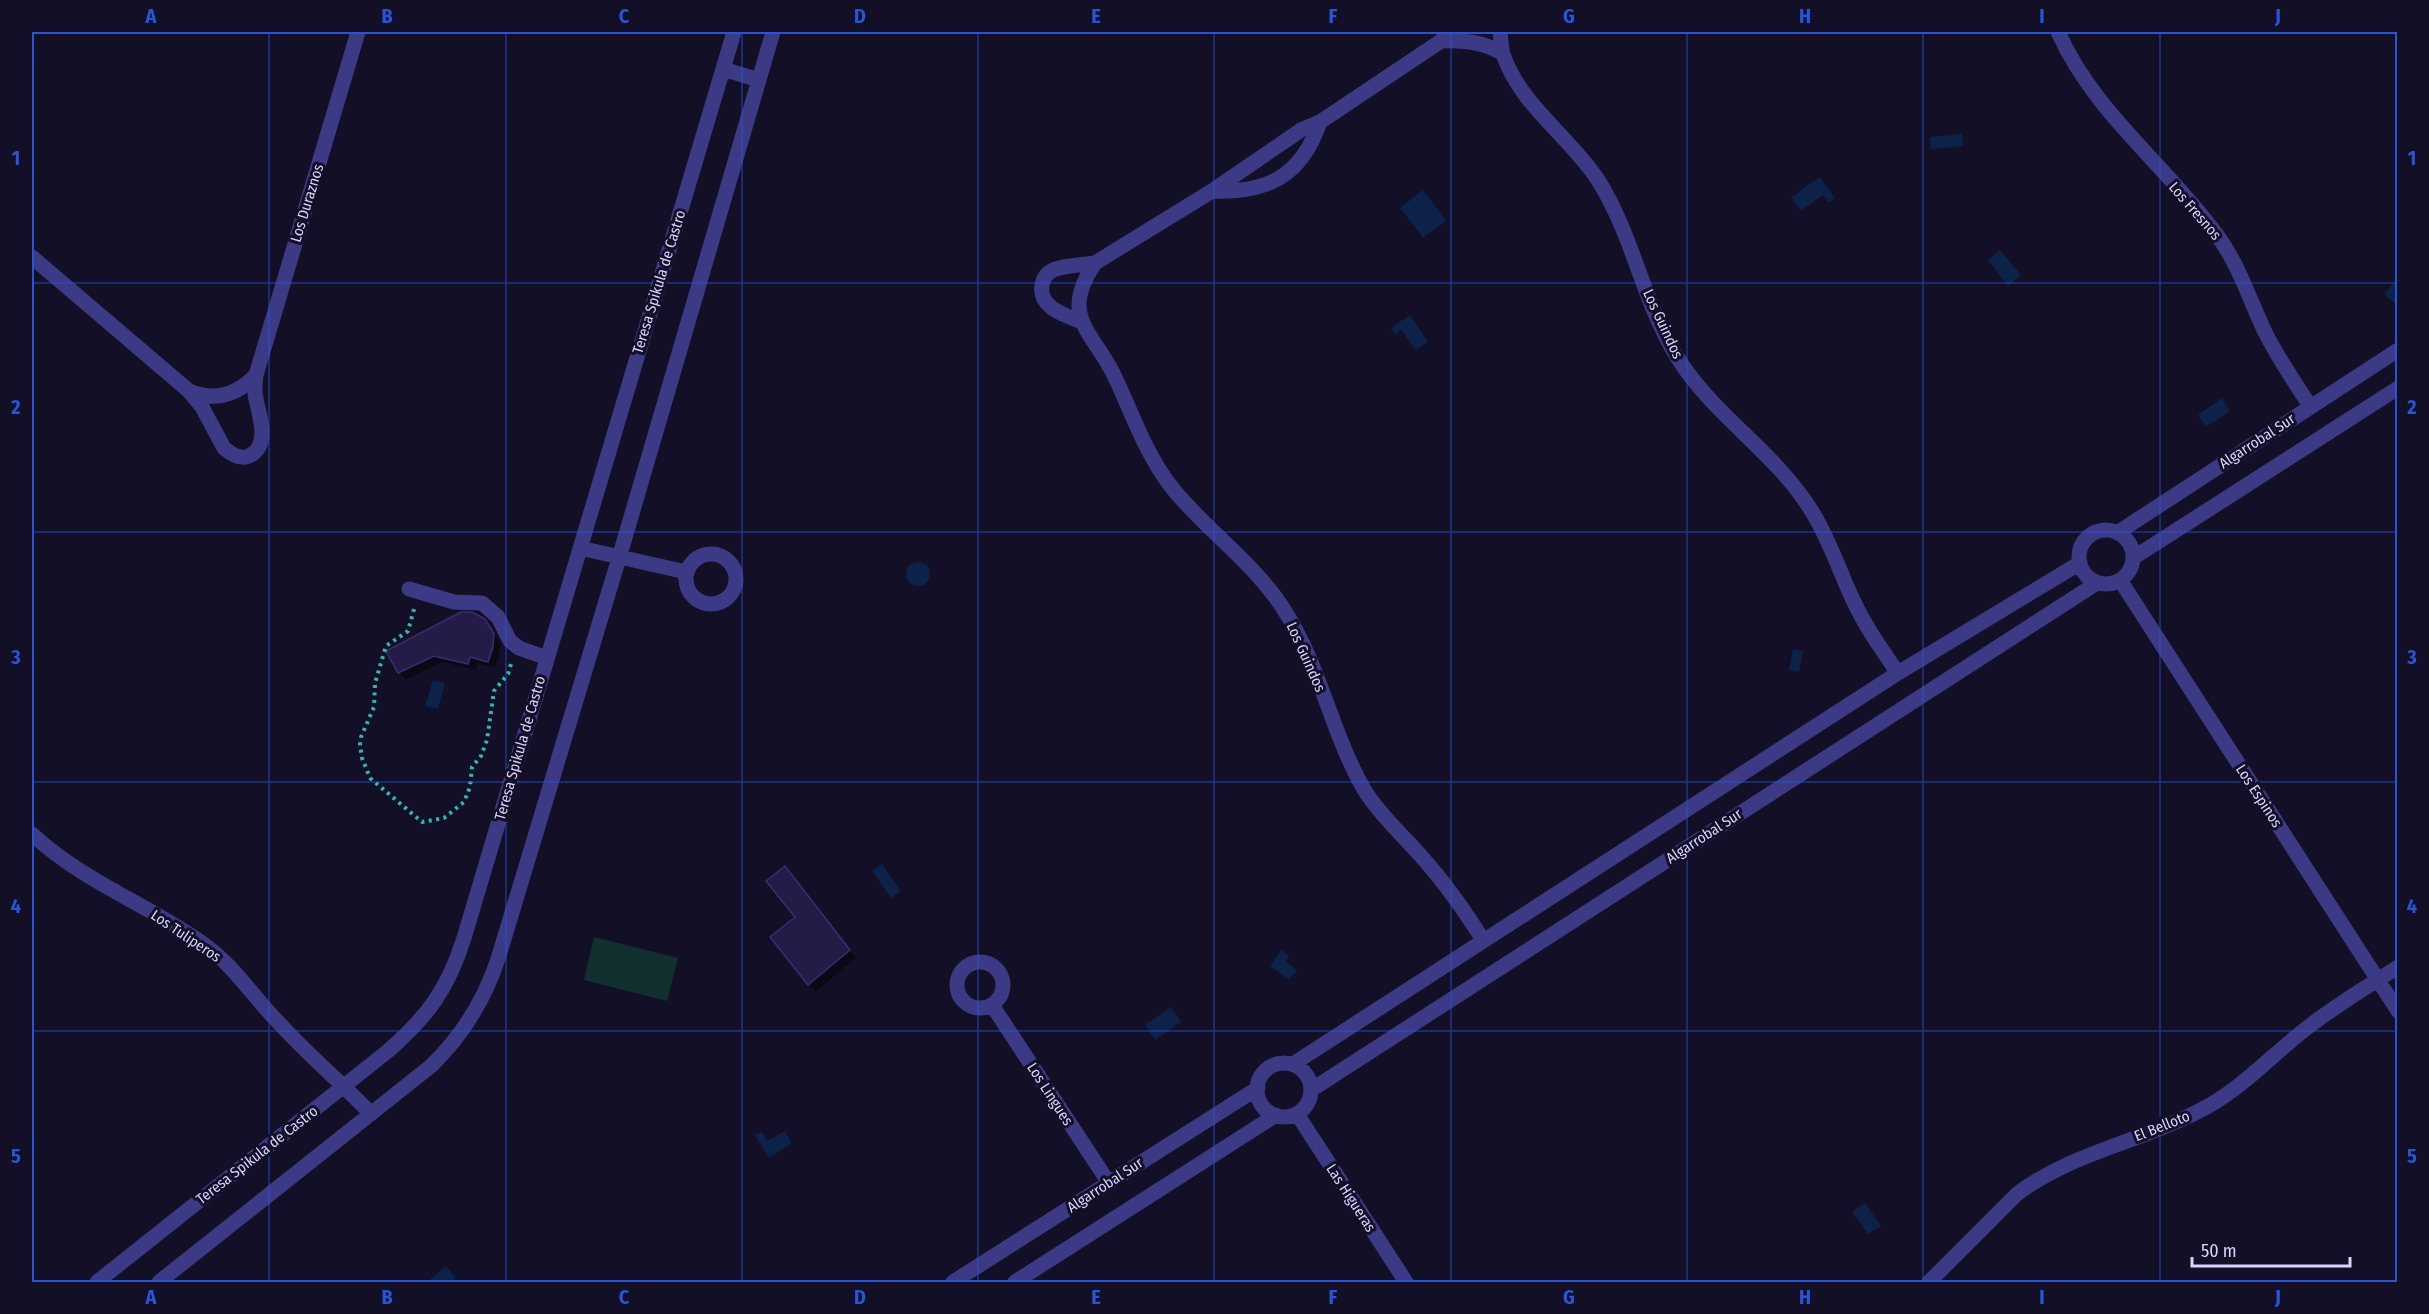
<svg xmlns="http://www.w3.org/2000/svg" width="2429" height="1314" font-family="'Fira Sans Condensed',sans-serif">
<rect width="100%" height="100%" fill="#130f26"/>
<path fill="#12302f" d="M 594,937 L 678,958 L 667,1001 L 584,980 Z"/>
<path fill="#0c2248" d="M 1962,134 L 1963,146 L 1931,149 L 1930,137 Z
M 1820,177 L 1835,198 L 1829,203 L 1823,195 L 1801,211 L 1791,197 Z
M 1423,190 L 1446,221 L 1423,238 L 1400,208 Z
M 2000,250 L 2021,275 L 2008,286 L 1988,260 Z
M 2397,279 L 2397,303 L 2396,305 L 2384,294 Z
M 1410,315 L 1428,342 L 1416,350 L 1401,330 L 1395,334 L 1391,328 Z
M 2222,398 L 2230,411 L 2206,427 L 2198,415 Z
M906 574a12 12 0 1 1 24 0a12 12 0 1 1-24 0Z
M 1793,649 L 1803,651 L 1799,672 L 1789,670 Z
M 433,680 L 445,683 L 438,709 L 425,706 Z
M 882,864 L 901,891 L 891,898 L 872,871 Z
M 1281,950 L 1289,956 L 1286,961 L 1297,970 L 1289,980 L 1270,966 Z
M 1171,1007 L 1181,1022 L 1155,1040 L 1145,1025 Z
M 785,1131 L 792,1143 L 769,1158 L 755,1135 L 762,1132 L 767,1141 Z
M 1865,1203 L 1881,1226 L 1868,1234 L 1852,1212 Z
M 446,1266 L 456,1278 L 451,1282 L 427,1282 Z"/>
<path fill="#0007" d="M 484,620 L 500,642 L 499,655 L 495,668 L 478,663 L 475,670 L 442,662 L 406,680 L 399,672 Z
M 792,875 L 856,958 L 816,991 L 809,984 Z"/>
<path fill="#241b47" stroke="#3b2d73" stroke-width="1.5" d="M 461,612 L 472,612 L 485,619 L 494,634 L 493,647 L 488,662 L 470,657 L 468,664 L 434,656 L 398,673 L 386,651 Z
M 785,866 L 850,950 L 808,985 L 770,937 L 795,917 L 766,881 Z"/>
<g fill="none" stroke-linecap="round" stroke-linejoin="round">
<path stroke="#2fb8b0" stroke-width="4" stroke-dasharray="3 4.5" stroke-linecap="butt" d="M 414,609 L 408,631 L 386,646 L 375,683 L 374,707 L 361,737 L 360,745 L 362,758 L 370,778 L 422,822 L 444,818 L 464,802 L 470,787 L 472,767 L 481,756 L 487,740 L 494,691 L 508,674 L 511,664"/>
<path stroke="#3d3a85" stroke-width="15" d="M 1447,32 L 1441,41 L 1320,122 L 1301,130 L 1212,191 L 1095,263 C 1060,315 1090,329 1113,373 C 1132,412 1145,454 1173,489 C 1208,532 1257,565 1286,613 C 1321,668 1332,735 1365,791 C 1382,818 1407,839 1427,863 C 1448,887 1466,913 1483,940
M 1500,32 C 1501,39 1501,47 1503,54 C 1520,105 1569,136 1598,180 C 1633,235 1643,302 1677,357 C 1713,415 1775,452 1811,510 C 1829,538 1839,570 1853,600 C 1865,626 1882,650 1898,673
M 2058,32 C 2095,114 2165,164 2217,235 C 2240,266 2250,302 2267,336 C 2280,361 2295,383 2310,406
M 1441,41 C 1464,40 1483,42 1502,53
M 723,69 L 759,80
M 1212,191 C 1267,193 1301,177 1320,122
M 32,257 L 189,391 L 202,407 L 224,448 C 231,454 240,460 249,456 C 272,445 258,413 255,394 C 255,388 255,382 256,375 L 358,32
M 1080,321 C 1064,315 1038,307 1042,285 C 1043,279 1047,273 1053,270 C 1065,265 1082,265 1095,263
M 189,391 C 215,402 237,395 256,375
M2079 557a27 27 0 1 1 54 0a27 27 0 1 1-54 0Z
M 2117,533 L 2398,350
M 580,548 L 686,572
M686 579a25 25 0 1 1 50 0a25 25 0 1 1-50 0Z
M 2133,558 L 2398,388
M 2120,580 L 2398,1011
M 409,589 L 454,602 L 482,603 L 498,617 L 510,641 L 519,648 L 547,658
M 32,834 C 82,881 149,905 205,945 C 235,967 254,998 280,1024 C 309,1056 342,1083 371,1114
M957 985a23 23 0 1 1 46 0a23 23 0 1 1-46 0Z
M 992,1005 L 1109,1183
M1257 1090a27 27 0 1 1 54 0a27 27 0 1 1-54 0Z
M 1293,1064 L 1898,673 L 2080,563
M 1311,1090 L 2097,583
M 1297,1114 L 1406,1282
M 97,1282 L 388,1051 C 428,1016 448,989 464,938 L 734,32
M 159,1282 L 431,1066 C 463,1035 484,1001 498,959 L 619,558 L 773,32
M 953,1282 L 1258,1088
M 1015,1282 L 1276,1115
M 1929,1282 L 2017,1194 C 2071,1153 2140,1142 2199,1111 C 2239,1091 2269,1058 2303,1031 C 2333,1007 2365,988 2398,967"/>
</g>
<path fill="none" stroke="#2655da" stroke-width="1.5" stroke-opacity="0.55" d="M 269,32 L 269,1282M 506,32 L 506,1282M 742,32 L 742,1282M 978,32 L 978,1282M 1214,32 L 1214,1282M 1451,32 L 1451,1282M 1687,32 L 1687,1282M 1923,32 L 1923,1282M 2160,32 L 2160,1282M 32,283 L 2398,283M 32,532 L 2398,532M 32,782 L 2398,782M 32,1031 L 2398,1031"/>
<g text-anchor="middle" dominant-baseline="central" stroke-width="6" stroke-linejoin="round" paint-order="stroke">
<g font-size="15" fill="#d9d4ff" stroke="#130f26">
<text transform="translate(307 203) rotate(-73)">Los Duraznos</text>
<text transform="translate(2195 211) rotate(49)">Los Fresnos</text>
<text transform="translate(659 282) rotate(-73)">Teresa Spikula de Castro</text>
<text transform="translate(1663 324) rotate(65)">Los Guindos</text>
<text transform="translate(2257 441) rotate(-33)">Algarrobal Sur</text>
<text transform="translate(1306 657) rotate(66)">Los Guindos</text>
<text transform="translate(520 748) rotate(-74)">Teresa Spikula de Castro</text>
<text transform="translate(2259 796) rotate(57)">Los Espinos</text>
<text transform="translate(1704 836) rotate(-33)">Algarrobal Sur</text>
<text transform="translate(186 936) rotate(34)">Los Tuliperos</text>
<text transform="translate(1050 1094) rotate(57)">Los Lingues</text>
<text transform="translate(2162 1126) rotate(-22)">El Belloto</text>
<text transform="translate(257 1155) rotate(-38)">Teresa Spikula de Castro</text>
<text transform="translate(1105 1185) rotate(-33)">Algarrobal Sur</text>
<text transform="translate(1351 1198) rotate(57)">Las Higueras</text>
</g>
</g>
<rect width="2429" height="1314" fill="none" stroke="#130f26" stroke-width="66"/>
<path d="M2192 1257v9h158v-9" fill="none" stroke="#d9d4ff" stroke-width="3"/>
<text x="2201" y="1257" font-size="18" fill="#d9d4ff" stroke="#130f26" stroke-width="4.5" paint-order="stroke">50 m</text>
<rect x="33" y="33" width="2363" height="1248" fill="none" stroke="#2655da" stroke-width="2"/>
<g font-size="20" text-anchor="middle" font-weight="bold" fill="#2655da">
<text x="151" y="23">A</text>
<text x="387" y="23">B</text>
<text x="624" y="23">C</text>
<text x="860" y="23">D</text>
<text x="1096" y="23">E</text>
<text x="1333" y="23">F</text>
<text x="1569" y="23">G</text>
<text x="1805" y="23">H</text>
<text x="2042" y="23">I</text>
<text x="2278" y="23">J</text>
<text x="16" y="165">1</text>
<text x="2412" y="165">1</text>
<text x="16" y="414">2</text>
<text x="2412" y="414">2</text>
<text x="16" y="664">3</text>
<text x="2412" y="664">3</text>
<text x="16" y="913">4</text>
<text x="2412" y="913">4</text>
<text x="16" y="1163">5</text>
<text x="2412" y="1163">5</text>
<text x="151" y="1304">A</text>
<text x="387" y="1304">B</text>
<text x="624" y="1304">C</text>
<text x="860" y="1304">D</text>
<text x="1096" y="1304">E</text>
<text x="1333" y="1304">F</text>
<text x="1569" y="1304">G</text>
<text x="1805" y="1304">H</text>
<text x="2042" y="1304">I</text>
<text x="2278" y="1304">J</text>
</g>
</svg>
